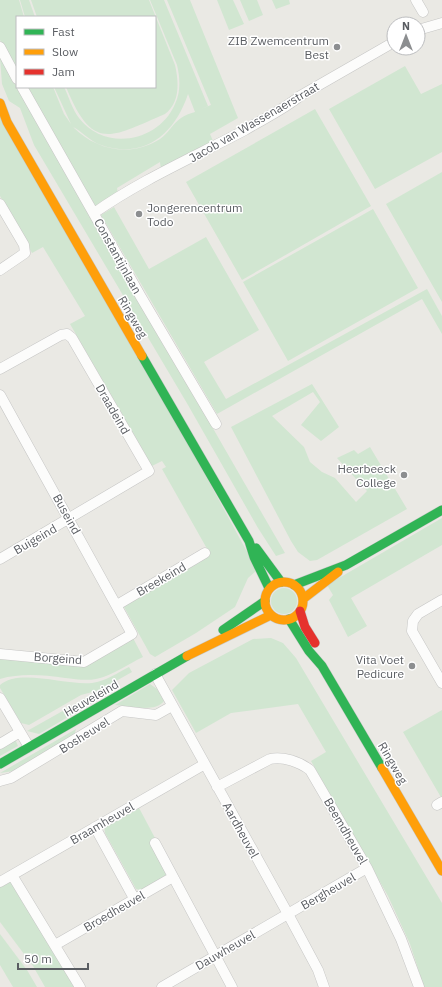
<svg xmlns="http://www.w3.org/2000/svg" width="442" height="987" font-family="'IBM Plex Sans',sans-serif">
<rect width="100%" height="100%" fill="#eae9e4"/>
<path fill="#d1e6d1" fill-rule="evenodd" d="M 0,0 L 19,0 L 24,17 L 17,17 L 17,70 L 0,40 Z
M 20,0 L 29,0 L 35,17 L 25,17 Z
M 31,0 L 149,0 L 175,65 C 179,82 180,103 165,114 C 111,137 93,153 66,87 L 155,87 L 155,17 L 37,17 Z
M 150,0 L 164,0 L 208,106 L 201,109 L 211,105 L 167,0 L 190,0 L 238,118 L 210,134 L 213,141 L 161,170 L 160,162 L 117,188 L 118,194 L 96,207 L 27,87 L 53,87 L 64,114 L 71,124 L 54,87 L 64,87 C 69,97 72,109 79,118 C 105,152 159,142 175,104 C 181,91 180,78 177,65 ZM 188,94 L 195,112 C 191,113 185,115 181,118 C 173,123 168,134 160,139 C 130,158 96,150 73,127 C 82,131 89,141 101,145 C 144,160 175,134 188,94 Z
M 217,0 L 233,0 L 244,24 L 229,30 Z
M 240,0 L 257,0 L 263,15 L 249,21 Z
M 272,0 L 289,0 L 290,4 L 276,9 Z
M 0,58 L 245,484 L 285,553 L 276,556 L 258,528 L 188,405 L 34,145 L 20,108 L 9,101 L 2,84 Z
M 405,66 L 421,94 L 442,84 L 442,152 L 375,189 L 329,109 Z
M 315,109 L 371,206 L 242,280 L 186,182 Z
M 0,115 L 190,447 L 257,570 L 248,578 L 235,607 L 196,633 L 155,657 L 150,654 L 124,607 L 126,603 L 210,554 L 162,469 L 166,467 L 162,461 L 152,466 L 70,324 L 85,316 L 43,247 L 32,253 L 0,196 Z
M 442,172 L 442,302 L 386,204 Z
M 114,207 L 149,269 L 206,237 L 259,330 L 204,362 L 226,399 L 427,289 L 442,316 L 442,334 L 422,299 L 217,414 L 101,215 Z
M 373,209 L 418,288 L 288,361 L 243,282 Z
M 312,384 L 339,427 L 321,441 L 301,425 L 320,402 L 313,392 L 272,416 L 304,447 L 310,462 L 322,472 L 335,478 L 356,502 L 367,491 L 337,458 L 354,450 L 358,454 L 370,447 L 407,509 L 317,560 L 310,561 L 298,552 L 291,541 L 231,427 Z
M 442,518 L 442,545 L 351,598 L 367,626 L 348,637 L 329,600 L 333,595 L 327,585 Z
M271 601a13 13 0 1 1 26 0a13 13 0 1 1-26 0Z
M 133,638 L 143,657 C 128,664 112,676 96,679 C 86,681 75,679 65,678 C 43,675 21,673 0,679 L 0,656 L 84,666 Z
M 271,638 L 283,643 L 296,658 L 442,903 L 442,987 L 424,987 L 410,944 L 388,896 L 311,761 L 326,752 L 298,704 L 231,713 L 196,733 L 172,690 L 189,673 L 253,639 Z
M 129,667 L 132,672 L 100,690 L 81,695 L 29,725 L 21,723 L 0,688 L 0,685 C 20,668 67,686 92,683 C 106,681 117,673 129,667 Z
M 150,684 L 157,689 L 164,701 C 156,713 128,706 115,705 Z
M 112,691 L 39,734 L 27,731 L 84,699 Z
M 442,710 L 442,799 L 403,732 Z
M 76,729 L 74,736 L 14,771 L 0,773 Z
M 15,739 L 18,746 L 0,756 L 0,747 Z
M 138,806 L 155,838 L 150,841 L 171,878 L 140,890 L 136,889 L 105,833 L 104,825 Z
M 10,879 L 15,885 L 74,987 L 45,987 L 33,966 L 0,922 L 0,885 Z
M 0,934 L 27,970 L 37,987 L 13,987 L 0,965 Z"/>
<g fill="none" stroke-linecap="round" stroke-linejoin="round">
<defs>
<path id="street" d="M 416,0 L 423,12
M 418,30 L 442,23
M 0,47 L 17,79
M 22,87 L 141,297 L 216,424
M 0,204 L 24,245 L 25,253 L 0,270
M 94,213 C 141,180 194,157 245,130 C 263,119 283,110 300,96 L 394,42
M 0,369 L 61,335 L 67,334 L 72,338 L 149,471 L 0,559
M 0,395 L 132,634 L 84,662 L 0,654
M 442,600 L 418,614 L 413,621 L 412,631 L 442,683
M 117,605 L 205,553
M 155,674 L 288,914 L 318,970 L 324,987
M 0,698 L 29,747
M 0,744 L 20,732
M 0,781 L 11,778 L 122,711 L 156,715 L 172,706
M 217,787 L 270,759 C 283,756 300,762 310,770 L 367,868 L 401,939 L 419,987
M 437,805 L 442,802
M 95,827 L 135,900
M 155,843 L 232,987
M 12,875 L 80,987
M 0,882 L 205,764
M 55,945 L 173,877
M 162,987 L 367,868"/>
<path id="fast" d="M 142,356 L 249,541 L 254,557 L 269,588
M 256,548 L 281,582
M 294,585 L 346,565 L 442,510
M 289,619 L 309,651 L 322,666 L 382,768
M 223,630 L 265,601
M 0,764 L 187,656"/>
<path id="slow" d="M 0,103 L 7,122 L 142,356
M265 601a19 19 0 1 1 38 0a19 19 0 1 1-38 0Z
M 303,599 L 338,572
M 187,656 L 271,615
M 382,768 L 442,871"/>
<path id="jam" d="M 300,611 L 305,627 L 315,643"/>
</defs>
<use href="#street" stroke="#c6c6c5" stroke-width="11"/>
<use href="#fast" stroke="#c7c7c6" stroke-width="10"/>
<use href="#slow" stroke="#c7c7c6" stroke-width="10"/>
<use href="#jam" stroke="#c7c7c6" stroke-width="10"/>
<use href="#street" stroke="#fcfcfb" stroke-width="10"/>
<use href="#fast" stroke="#30b455" stroke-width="9"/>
<use href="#slow" stroke="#ff9f0a" stroke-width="9"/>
<use href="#jam" stroke="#e5322d" stroke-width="9"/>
</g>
<g fill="#8c8e90" stroke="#fff" stroke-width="1.5">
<circle cx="337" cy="47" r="4"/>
<circle cx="139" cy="214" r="4"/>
<circle cx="404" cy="475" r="4"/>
<circle cx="412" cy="666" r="4"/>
</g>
<g text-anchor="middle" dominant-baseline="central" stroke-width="3" stroke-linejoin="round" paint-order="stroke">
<g font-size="12" fill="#5a5d62" stroke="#fff" text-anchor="end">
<text x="329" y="40">ZIB Zwemcentrum<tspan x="329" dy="14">Best</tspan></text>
<text x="147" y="207" text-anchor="start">Jongerencentrum<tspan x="147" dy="14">Todo</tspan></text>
<text x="396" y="468">Heerbeeck<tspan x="396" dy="14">College</tspan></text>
<text x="404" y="659">Vita Voet<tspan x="404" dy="14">Pedicure</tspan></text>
</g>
<g font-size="12" fill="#5a5d62" stroke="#fff">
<text transform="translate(254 122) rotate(-30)">Jacob van Wassenaerstraat</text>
<text transform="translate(118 256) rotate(61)">Constantijnlaan</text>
<text transform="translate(133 317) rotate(60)">Ringweg</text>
<text transform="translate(113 409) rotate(60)">Draadeind</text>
<text transform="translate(67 514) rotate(61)">Buseind</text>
<text transform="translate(35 539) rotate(-30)">Buigeind</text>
<text transform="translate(161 579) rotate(-30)">Breekeind</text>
<text transform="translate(58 658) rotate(4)">Borgeind</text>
<text transform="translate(91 698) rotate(-30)">Heuveleind</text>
<text transform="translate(84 735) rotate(-32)">Bosheuvel</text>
<text transform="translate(393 763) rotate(60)">Ringweg</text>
<text transform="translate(102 823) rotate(-30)">Braamheuvel</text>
<text transform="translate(241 830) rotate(61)">Aardheuvel</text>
<text transform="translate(346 831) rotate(60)">Beemdheuvel</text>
<text transform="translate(328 891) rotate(-30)">Bergheuvel</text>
<text transform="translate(114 911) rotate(-30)">Broedheuvel</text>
<text transform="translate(225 950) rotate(-30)">Dauwheuvel</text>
</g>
</g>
<rect x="16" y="16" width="140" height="72" fill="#ffffff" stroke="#bdbec0"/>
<rect x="24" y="29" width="20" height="6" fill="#30b455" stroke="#bdbec0"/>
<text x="52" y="36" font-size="12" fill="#5a5d62">Fast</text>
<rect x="24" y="49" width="20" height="6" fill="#ff9f0a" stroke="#bdbec0"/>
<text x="52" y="56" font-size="12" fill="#5a5d62">Slow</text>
<rect x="24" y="69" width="20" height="6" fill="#e5322d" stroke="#bdbec0"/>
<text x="52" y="76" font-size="12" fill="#5a5d62">Jam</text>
<g transform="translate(406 36)"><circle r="19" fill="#ffffff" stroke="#bdbec0"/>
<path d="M0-3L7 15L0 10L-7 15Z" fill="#8c8e90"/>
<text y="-6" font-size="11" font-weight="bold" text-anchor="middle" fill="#5a5d62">N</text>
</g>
<path d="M18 963v6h70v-6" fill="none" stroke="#5a5d62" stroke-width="2"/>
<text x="24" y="963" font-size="12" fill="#5a5d62" stroke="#ffffff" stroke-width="3" paint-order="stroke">50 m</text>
</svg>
